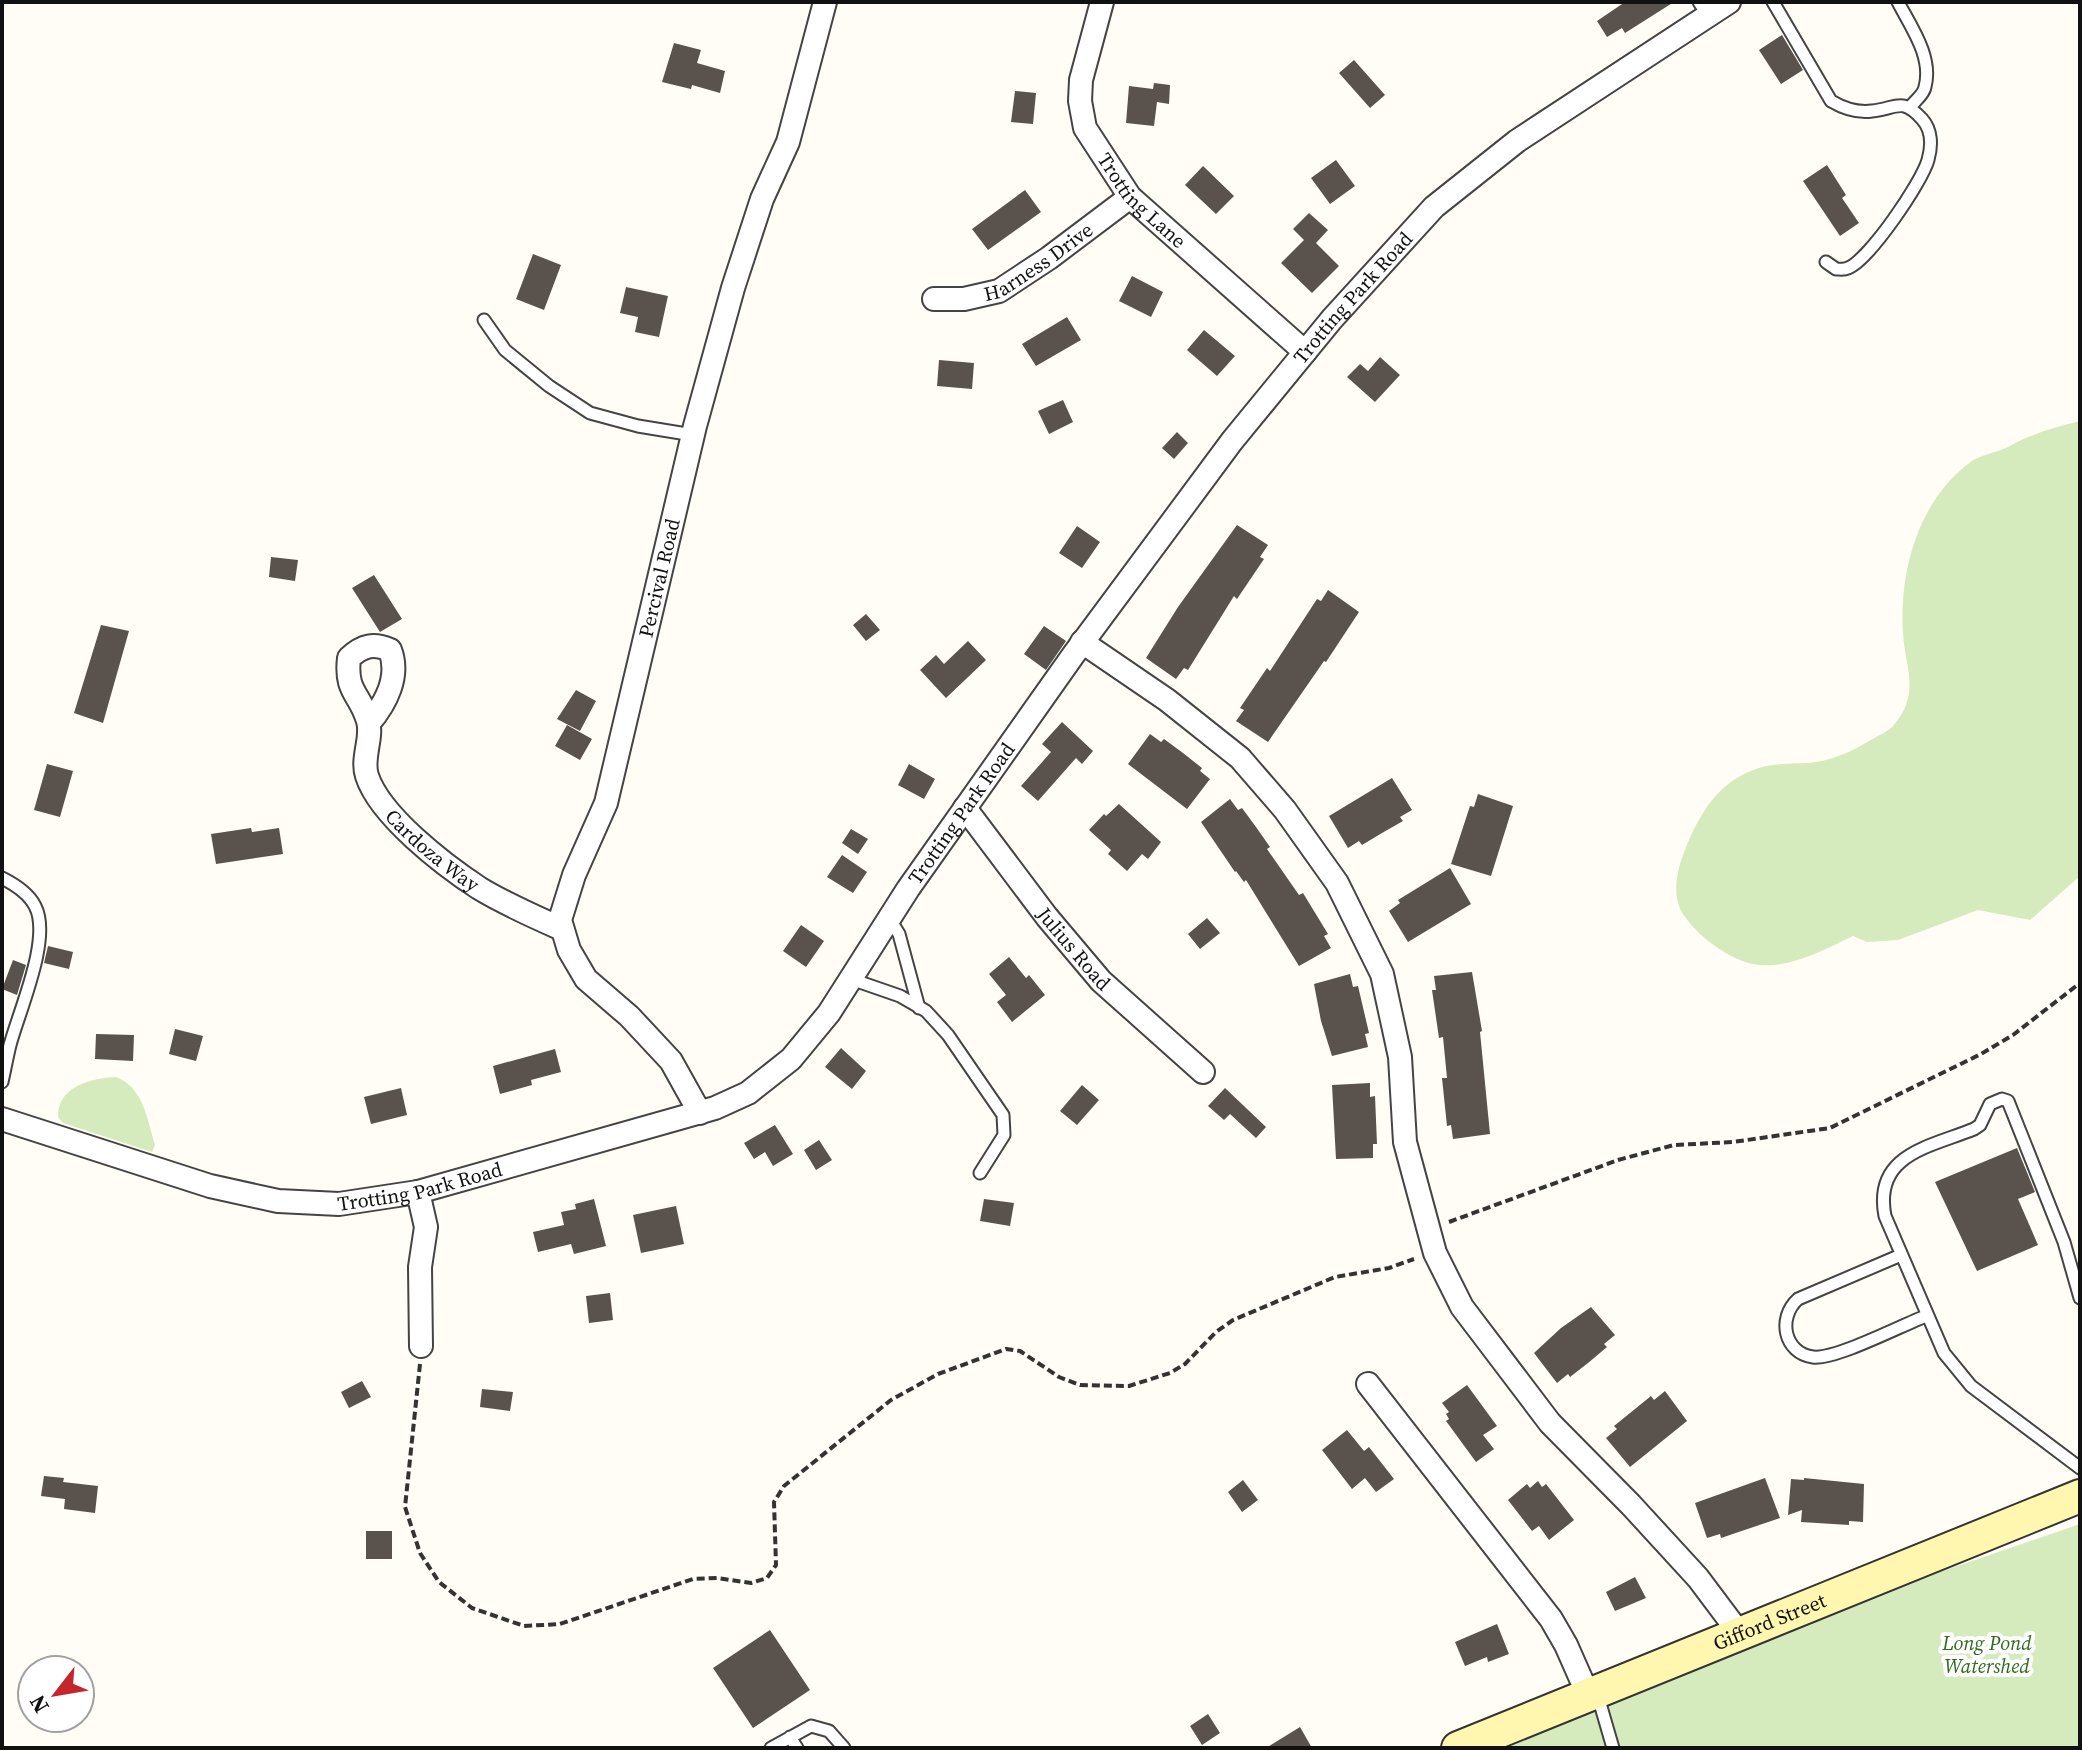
<svg xmlns="http://www.w3.org/2000/svg" width="2082" height="1750" font-family="'Source Serif 4',serif">
<rect width="100%" height="100%" fill="#fffdf5"/>
<path fill="#d5ebbd" d="M 2080,421 L 2080,876 L 2030,920 L 1978,910 L 1898,940 L 1867,942 L 1853,936 C 1821,951 1781,974 1745,962 C 1722,954 1696,934 1683,914 C 1671,896 1677,869 1685,850 C 1699,814 1719,780 1759,768 C 1774,763 1791,764 1807,763 C 1831,761 1849,753 1869,741 C 1877,736 1888,732 1894,725 C 1921,692 1905,668 1903,633 C 1899,572 1918,502 1968,464 C 1977,457 1985,455 1995,452 C 2009,448 2020,439 2034,435 C 2048,429 2065,425 2080,421 Z
M 116,1077 C 144,1088 147,1119 155,1145 L 152,1152 L 63,1123 L 58,1117 C 57,1087 91,1078 116,1077 Z
M 2080,1524 L 2080,1748 L 1487,1748 L 1785,1625 Z"/>
<path fill="#5a524d" d="M 1625,2 L 1674,2 L 1625,33 L 1622,28 L 1607,37 L 1597,21 Z
M 1782,35 L 1803,70 L 1781,84 L 1759,50 Z
M 674,43 L 701,50 L 697,63 L 725,71 L 720,93 L 692,85 L 691,89 L 662,82 Z
M 1354,60 L 1385,95 L 1370,108 L 1339,73 Z
M 1154,83 L 1170,85 L 1169,104 L 1157,102 L 1154,126 L 1126,123 L 1129,86 L 1153,89 Z
M 1015,91 L 1036,93 L 1033,124 L 1011,122 Z
M 1336,160 L 1355,186 L 1330,204 L 1311,178 Z
M 1827,165 L 1846,195 L 1842,198 L 1859,223 L 1840,236 L 1803,181 Z
M 1203,166 L 1234,196 L 1216,214 L 1185,185 Z
M 1025,190 L 1041,212 L 988,250 L 972,229 Z
M 1309,213 L 1328,230 L 1316,243 L 1339,266 L 1312,293 L 1281,263 L 1304,240 L 1293,229 Z
M 533,254 L 561,265 L 544,310 L 516,299 Z
M 1132,276 L 1163,292 L 1151,317 L 1119,301 Z
M 626,287 L 668,296 L 659,337 L 635,332 L 638,317 L 620,313 Z
M 1067,317 L 1081,340 L 1036,366 L 1022,344 Z
M 1204,330 L 1235,356 L 1217,376 L 1187,350 Z
M 1380,357 L 1400,375 L 1375,402 L 1347,377 L 1360,364 L 1368,371 Z
M 939,360 L 974,363 L 972,389 L 937,386 Z
M 1063,400 L 1073,422 L 1049,434 L 1038,411 Z
M 1177,432 L 1188,443 L 1174,459 L 1162,448 Z
M 1237,525 L 1268,545 L 1260,557 L 1264,559 L 1237,599 L 1234,596 L 1188,670 L 1184,668 L 1176,679 L 1146,658 L 1178,607 Z
M 1077,526 L 1100,542 L 1082,568 L 1059,553 Z
M 271,557 L 298,560 L 295,581 L 269,577 Z
M 374,575 L 402,619 L 380,632 L 352,588 Z
M 1328,590 L 1359,612 L 1326,662 L 1324,661 L 1268,742 L 1236,721 L 1244,710 L 1240,708 L 1267,668 L 1270,671 L 1317,599 L 1321,601 Z
M 866,614 L 880,630 L 866,641 L 853,625 Z
M 101,625 L 129,631 L 103,723 L 74,713 Z
M 1044,626 L 1066,641 L 1046,670 L 1024,654 Z
M 968,641 L 986,660 L 946,698 L 920,670 L 936,655 L 944,664 Z
M 576,690 L 596,701 L 580,731 L 557,719 Z
M 1062,722 L 1093,751 L 1082,764 L 1076,758 L 1038,801 L 1021,786 L 1051,752 L 1042,744 Z
M 567,725 L 592,739 L 580,760 L 555,746 Z
M 1150,734 L 1161,742 L 1164,739 L 1183,753 L 1202,768 L 1200,771 L 1210,779 L 1187,809 L 1128,764 Z
M 47,764 L 73,771 L 60,817 L 34,810 Z
M 909,764 L 935,779 L 924,799 L 898,785 Z
M 1392,778 L 1412,810 L 1400,817 L 1403,821 L 1382,833 L 1362,845 L 1359,841 L 1348,848 L 1329,816 Z
M 1478,794 L 1513,806 L 1491,876 L 1451,864 L 1470,806 L 1474,807 Z
M 1230,799 L 1238,810 L 1242,808 L 1256,827 L 1270,847 L 1267,849 L 1299,895 L 1303,893 L 1328,934 L 1324,936 L 1331,948 L 1299,966 L 1246,880 L 1244,882 L 1236,871 L 1235,872 L 1201,822 Z
M 1119,804 L 1161,842 L 1148,859 L 1142,854 L 1127,871 L 1108,854 L 1111,850 L 1089,830 L 1104,814 L 1106,816 Z
M 251,828 L 252,832 L 279,828 L 283,854 L 216,864 L 211,834 Z
M 851,829 L 868,839 L 858,854 L 842,843 Z
M 842,855 L 867,872 L 853,893 L 827,877 Z
M 1450,868 L 1471,904 L 1408,942 L 1389,911 L 1400,903 L 1398,900 Z
M 1207,918 L 1220,933 L 1200,949 L 1188,934 Z
M 801,925 L 824,941 L 806,967 L 783,951 Z
M 48,946 L 73,952 L 69,969 L 44,963 Z
M 1009,957 L 1026,978 L 1029,975 L 1045,995 L 1012,1022 L 997,1002 L 1006,995 L 989,974 Z
M 13,960 L 26,965 L 17,995 L 2,989 Z
M 1472,972 L 1482,1031 L 1480,1032 L 1490,1134 L 1453,1139 L 1451,1125 L 1447,1126 L 1442,1078 L 1447,1078 L 1443,1037 L 1439,1038 L 1432,990 L 1436,990 L 1434,976 Z
M 1350,974 L 1353,987 L 1358,986 L 1369,1033 L 1365,1034 L 1368,1047 L 1332,1056 L 1321,1021 L 1314,984 Z
M 175,1029 L 203,1036 L 196,1061 L 169,1054 Z
M 96,1034 L 134,1035 L 133,1061 L 95,1059 Z
M 841,1048 L 866,1071 L 852,1089 L 825,1067 Z
M 555,1049 L 561,1072 L 531,1080 L 532,1085 L 500,1094 L 493,1066 Z
M 1370,1083 L 1370,1097 L 1375,1096 L 1377,1144 L 1373,1144 L 1373,1158 L 1336,1159 L 1332,1085 Z
M 1082,1085 L 1099,1100 L 1077,1125 L 1060,1111 Z
M 401,1088 L 407,1115 L 371,1124 L 364,1097 Z
M 1225,1088 L 1266,1127 L 1256,1138 L 1230,1114 L 1224,1120 L 1208,1106 Z
M 775,1125 L 793,1154 L 773,1166 L 765,1152 L 754,1159 L 744,1143 Z
M 819,1140 L 832,1160 L 816,1170 L 804,1150 Z
M 2017,1148 L 2035,1192 L 2018,1199 L 2038,1245 L 1977,1271 L 1935,1182 Z
M 594,1199 L 606,1246 L 574,1254 L 571,1244 L 538,1252 L 533,1232 L 564,1225 L 561,1212 L 576,1209 L 575,1204 Z
M 984,1199 L 1014,1203 L 1010,1226 L 980,1221 Z
M 676,1206 L 684,1244 L 641,1253 L 633,1215 Z
M 610,1293 L 613,1320 L 589,1323 L 586,1296 Z
M 1591,1307 L 1615,1335 L 1604,1344 L 1607,1347 L 1588,1363 L 1570,1377 L 1568,1374 L 1557,1383 L 1534,1353 L 1561,1328 Z
M 362,1381 L 371,1397 L 349,1408 L 341,1392 Z
M 1467,1385 L 1497,1426 L 1483,1435 L 1494,1449 L 1476,1462 L 1446,1421 L 1449,1419 L 1446,1414 L 1449,1412 L 1442,1403 Z
M 482,1389 L 513,1392 L 510,1411 L 480,1407 Z
M 1665,1391 L 1687,1421 L 1630,1467 L 1606,1438 L 1617,1429 L 1614,1426 L 1651,1396 L 1654,1400 Z
M 1347,1430 L 1364,1451 L 1369,1447 L 1394,1479 L 1376,1492 L 1365,1478 L 1352,1489 L 1322,1450 Z
M 44,1476 L 64,1478 L 63,1482 L 98,1486 L 95,1513 L 64,1509 L 65,1499 L 41,1496 Z
M 1765,1478 L 1780,1518 L 1721,1538 L 1720,1534 L 1707,1538 L 1695,1503 Z
M 1804,1478 L 1864,1484 L 1863,1522 L 1849,1521 L 1849,1525 L 1801,1522 L 1802,1510 L 1788,1515 L 1791,1479 L 1804,1480 Z
M 1243,1480 L 1258,1500 L 1242,1512 L 1228,1492 Z
M 1538,1481 L 1542,1487 L 1546,1484 L 1574,1520 L 1549,1540 L 1539,1526 L 1532,1531 L 1508,1500 L 1527,1484 L 1530,1488 Z
M 366,1531 L 392,1531 L 392,1559 L 366,1559 Z
M 1635,1577 L 1646,1598 L 1615,1611 L 1606,1592 Z
M 1497,1624 L 1509,1654 L 1488,1662 L 1487,1657 L 1465,1666 L 1455,1642 Z
M 770,1630 L 810,1690 L 753,1728 L 713,1668 Z
M 1208,1714 L 1220,1733 L 1202,1745 L 1190,1726 Z
M 1300,1727 L 1312,1748 L 1266,1748 Z"/>
<g fill="none" stroke-linecap="round" stroke-linejoin="round">
<defs>
<path id="service" d="M 1699,2 L 1708,16
M 1773,2 L 1831,101 C 1843,108 1858,113 1872,111 C 1896,109 1901,96 1922,119 C 1932,130 1932,146 1928,160 C 1922,182 1869,260 1848,268 C 1844,270 1840,269 1836,269 L 1826,262
M 1898,2 C 1911,27 1933,57 1925,87 C 1924,94 1915,101 1910,107
M 484,320 L 505,350 L 549,386 L 590,413 L 638,426 L 693,435
M 2,878 C 14,884 29,894 35,906 C 52,938 19,1011 10,1045 C 7,1057 5,1069 2,1082
M 889,918 L 899,934 L 919,1008
M 851,979 L 900,996 L 926,1011 L 948,1035 L 1003,1115 L 1004,1135 L 980,1173
M 1901,1255 L 1798,1299 C 1777,1318 1784,1353 1813,1357 C 1835,1360 1902,1325 1926,1316
M 2080,1298 L 2064,1242 L 2008,1101 L 2002,1099 L 1990,1104 L 1980,1125 L 1974,1129 C 1930,1147 1873,1154 1885,1216 L 1944,1353 L 1971,1386 L 2080,1468
M 1597,1693 L 1613,1748
M 790,1737 L 797,1748
M 771,1748 L 811,1726 L 829,1731 L 844,1748"/>
<g id="minor">
<path id="s1" d="M 1102,2 L 1081,80 L 1080,101 L 1085,128 L 1130,197 L 1305,352"/>
<path id="s2" d="M 934,299 L 964,299 L 999,291 L 1049,258 L 1130,197"/>
<path d="M 1082,642 L 1167,700 L 1240,758 L 1285,810 L 1337,883 L 1382,974 L 1400,1057 L 1405,1142 L 1435,1253 L 1462,1307 L 1550,1423 L 1631,1505 L 1698,1578 L 1740,1634"/>
<path id="s3" d="M 369,723 C 386,703 400,676 390,650 C 374,643 363,645 349,658 C 345,693 360,693 368,721 C 373,738 361,758 367,776 C 380,816 444,865 479,888 C 505,904 535,917 562,929"/>
<path id="s4" d="M 965,808 L 1047,917 L 1101,981 L 1203,1072"/>
<path id="s5" d="M 700,1113 L 671,1061 L 629,1016 L 586,979 L 569,950 L 560,920 L 574,875 L 606,803 L 695,426 L 733,288 L 762,199 L 788,142 L 825,2"/>
<path id="s6" d="M 2,1119 L 210,1186 L 278,1201 L 339,1204 L 418,1192 L 715,1108 L 748,1093 L 791,1059 L 829,1013 L 908,889 L 1074,654 L 1232,441 L 1332,319 L 1434,207 L 1517,141 L 1729,2"/>
<path d="M 418,1192 L 426,1227 L 420,1267 L 421,1346"/>
<path d="M 1368,1384 L 1551,1619 L 1566,1645 L 1589,1697"/>
</g>
<g id="secondary">
<path id="s7" d="M 1458,1748 L 2080,1496"/>
</g>
</defs>
<use href="#service" stroke="#444" stroke-width="15"/>
<use href="#minor" stroke="#444" stroke-width="26"/>
<use href="#secondary" stroke="#333" stroke-width="36"/>
<path stroke="#333" stroke-width="4" stroke-dasharray="8 4" stroke-linecap="butt" d="M 1449,1222 L 1618,1160 L 1674,1145 L 1733,1142 L 1830,1128 L 1981,1054 L 2013,1035 L 2080,983
M 420,1364 L 405,1507 L 420,1553 L 439,1582 L 472,1608 L 524,1626 L 560,1624 L 693,1579 L 717,1578 L 751,1583 L 767,1578 L 776,1565 L 774,1502 L 784,1486 L 891,1400 L 938,1374 L 1006,1349 L 1020,1351 L 1059,1377 L 1080,1385 L 1129,1386 L 1170,1373 L 1185,1364 L 1216,1332 L 1233,1320 L 1335,1277 L 1389,1268 L 1414,1259"/>
<use href="#service" stroke="#fff" stroke-width="11"/>
<use href="#minor" stroke="#fff" stroke-width="22"/>
<use href="#secondary" stroke="#fff6b0" stroke-width="32"/>
</g>
<g text-anchor="middle" dominant-baseline="central" stroke-width="8" stroke-linejoin="round" paint-order="stroke">
<g font-size="20" fill="#111" stroke="#fff">
<text stroke="none"><textPath href="#s1" startOffset="222">Trotting Lane</textPath></text>
<text stroke="none"><textPath href="#s2" startOffset="114">Harness Drive</textPath></text>
<text stroke="none"><textPath href="#s6" startOffset="1776">Trotting Park Road</textPath></text>
<text stroke="none"><textPath href="#s5" startOffset="600">Percival Road</textPath></text>
<text stroke="none"><textPath href="#s6" startOffset="1128">Trotting Park Road</textPath></text>
<text stroke="none"><textPath href="#s3" startOffset="348">Cardoza Way</textPath></text>
<text stroke="none"><textPath href="#s4" startOffset="178">Julius Road</textPath></text>
<text stroke="none"><textPath href="#s6" startOffset="432">Trotting Park Road</textPath></text>
<text stroke="none"><textPath href="#s7" startOffset="336">Gifford Street</textPath></text>
</g>
<g font-size="20" font-style="italic" fill="#2f6b1f" stroke="#fff">
<text x="1987" y="1643">Long Pond<tspan x="1987" dy="23">Watershed</tspan></text>
</g>
</g>
<rect width="2082" height="1750" fill="none" stroke="#111111" stroke-width="8"/>
<g transform="translate(56 1694) rotate(239)"><circle r="38" fill="#ffffff" stroke="#a0a0a0" stroke-width="2"/>
<path d="M0-6L14 30L0 20L-14 30Z" fill="#c4262e"/>
<text y="-12" font-size="22" font-weight="bold" text-anchor="middle" fill="#111111">N</text>
</g>
</svg>
